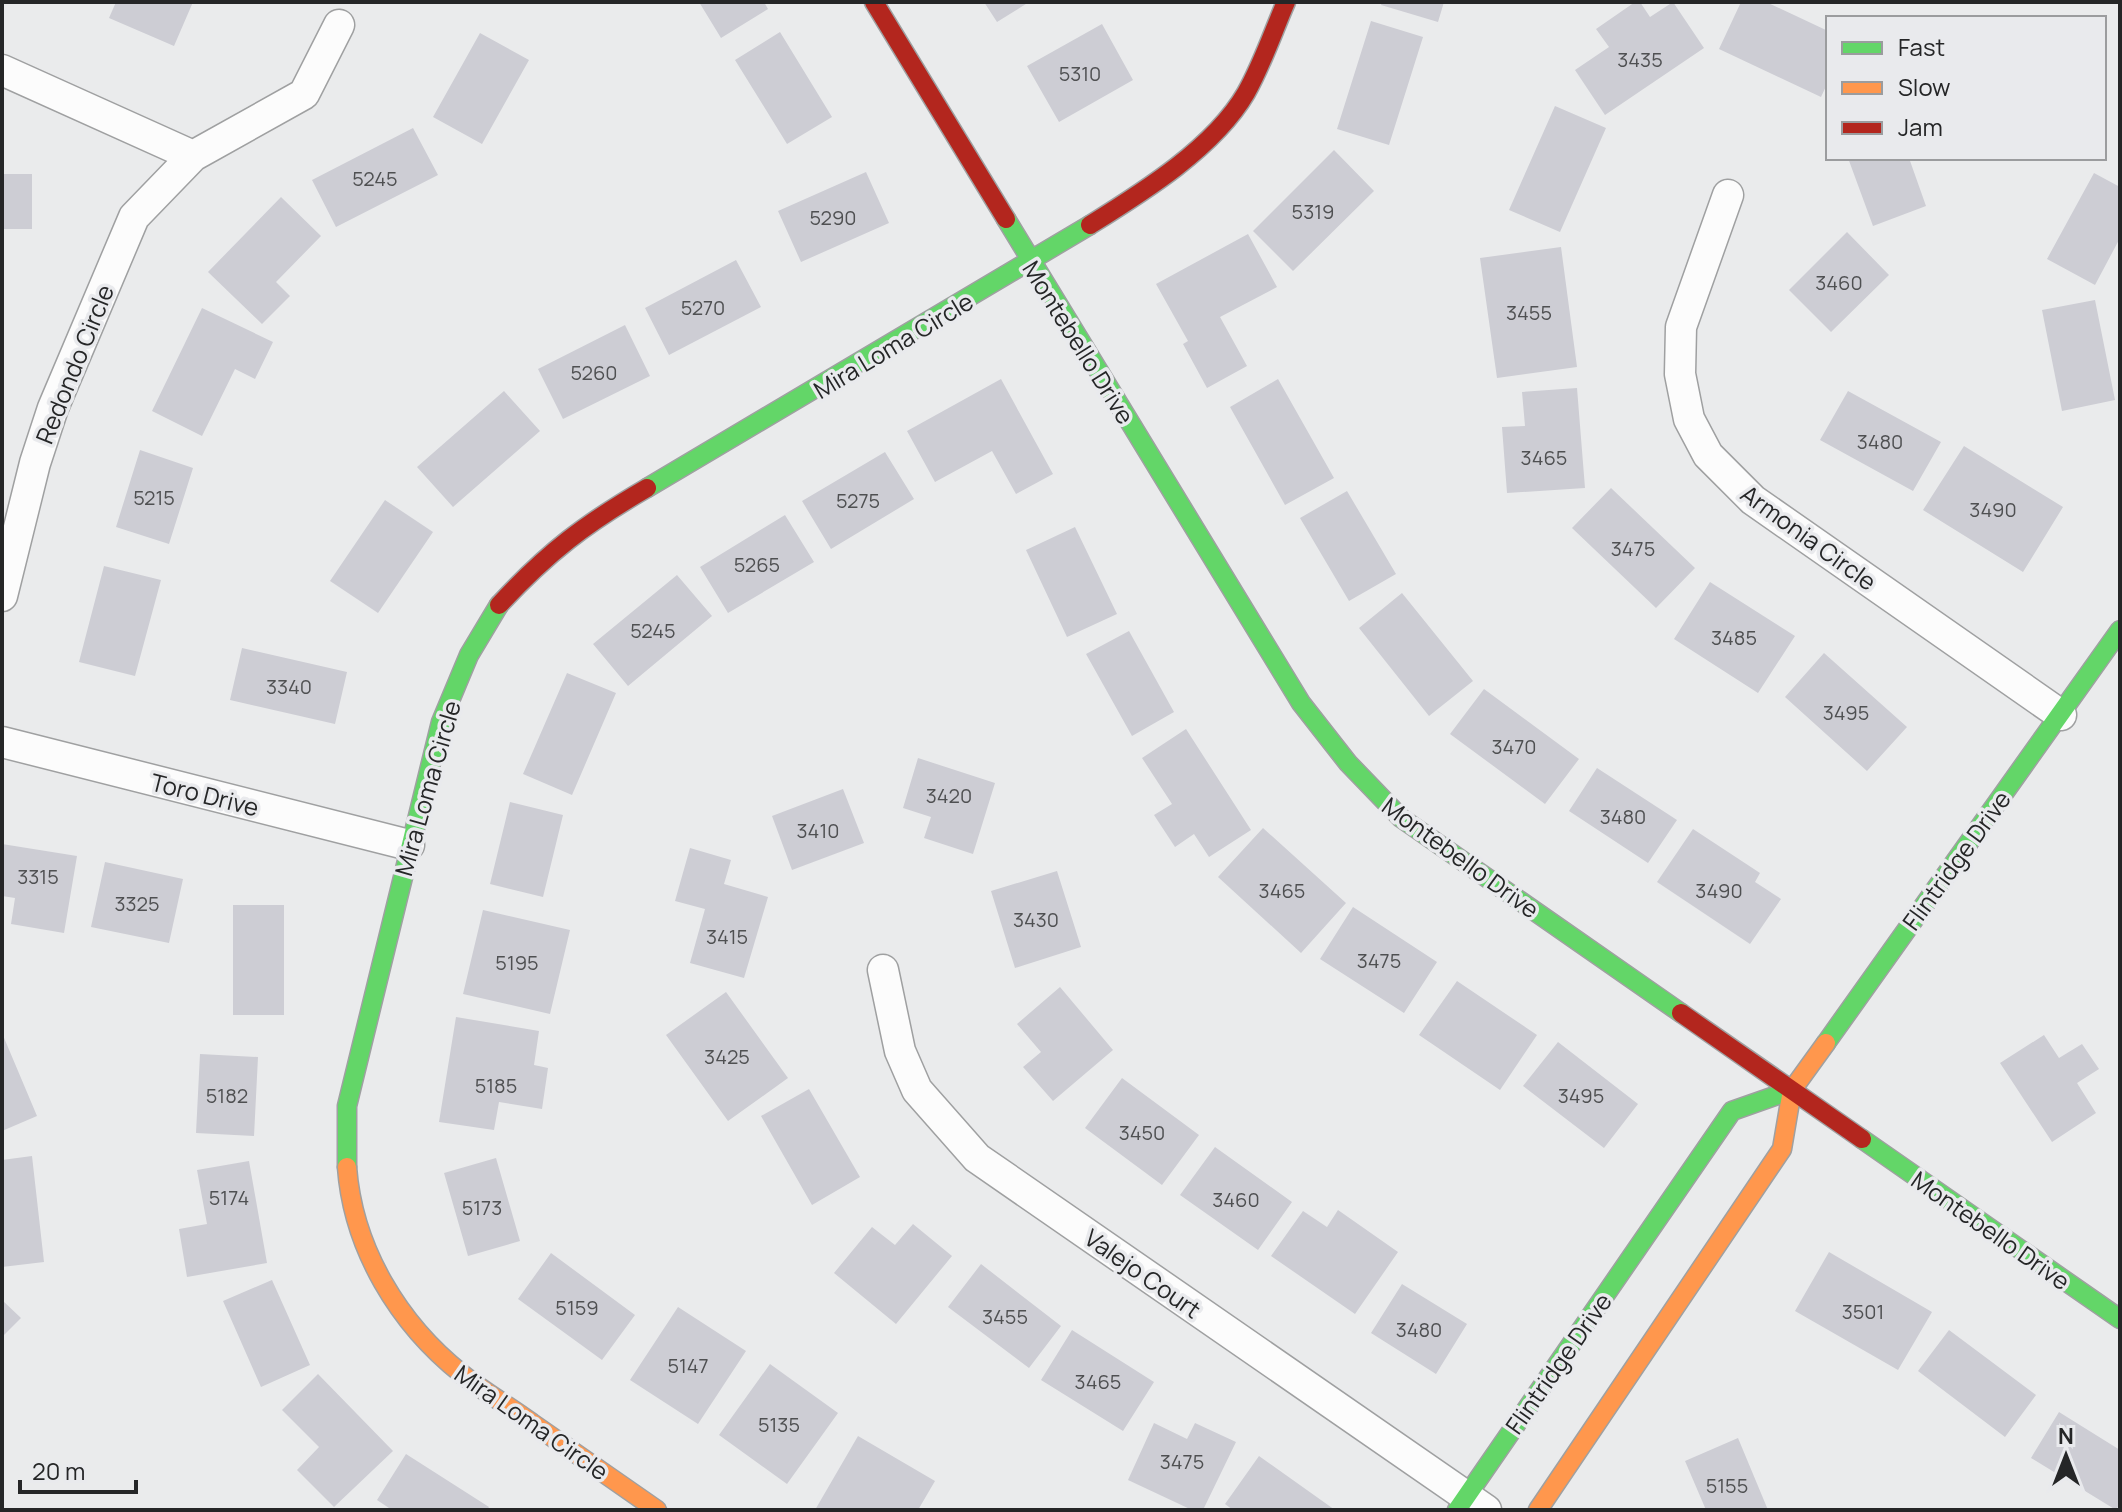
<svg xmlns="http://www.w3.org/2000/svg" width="2122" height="1512" font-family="Manrope,sans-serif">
<rect width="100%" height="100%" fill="#eaebec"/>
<path fill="#cdcdd4" d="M 116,2 L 193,2 L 174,46 L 109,18 Z
M 699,2 L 764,2 L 768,9 L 721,38 Z
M 984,2 L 1029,2 L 997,22 Z
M 1382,2 L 1444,2 L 1438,22 L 1381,5 Z
M 1635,2 L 1640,2 L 1650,17 L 1673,2 L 1704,48 L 1605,115 L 1575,70 L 1609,47 L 1596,29 Z
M 1741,2 L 1766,2 L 1828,31 L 1828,82 L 1821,97 L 1719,49 Z
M 1371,21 L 1423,37 L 1389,145 L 1337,129 Z
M 1102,24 L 1133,80 L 1059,122 L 1027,66 Z
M 780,32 L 832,117 L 787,144 L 735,60 Z
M 480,33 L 529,60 L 482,144 L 433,117 Z
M 1555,106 L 1606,128 L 1560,232 L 1509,210 Z
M 413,128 L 438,175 L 336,227 L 312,180 Z
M 1334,150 L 1374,191 L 1293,271 L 1253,231 Z
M 1848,158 L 1909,158 L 1926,206 L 1873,226 Z
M 866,172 L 889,223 L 801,262 L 778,211 Z
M 2094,173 L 2120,187 L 2120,238 L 2095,285 L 2047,259 Z
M 2,174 L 32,174 L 32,229 L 2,229 Z
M 281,197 L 321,236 L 276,282 L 290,296 L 262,324 L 208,272 Z
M 1847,232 L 1889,275 L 1831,332 L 1789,290 Z
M 1248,234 L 1277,287 L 1220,317 L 1247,366 L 1207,388 L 1183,344 L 1188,341 L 1156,284 Z
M 1561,247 L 1577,367 L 1497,378 L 1480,258 Z
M 736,260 L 761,307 L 669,355 L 645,308 Z
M 2095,300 L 2115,400 L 2062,411 L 2042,310 Z
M 202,308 L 273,342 L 255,379 L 235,369 L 202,436 L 152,411 Z
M 625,325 L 650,376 L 563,419 L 538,369 Z
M 1001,379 L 1053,474 L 1016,494 L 992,451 L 935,482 L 907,431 Z
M 1278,379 L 1334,478 L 1285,505 L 1230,407 Z
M 1577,388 L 1585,488 L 1507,493 L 1502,427 L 1525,426 L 1522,392 Z
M 504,391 L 540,431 L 453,507 L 417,467 Z
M 1848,391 L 1941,442 L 1913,491 L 1820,440 Z
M 1964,446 L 2063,507 L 2023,572 L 1923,510 Z
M 140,450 L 193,468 L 169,544 L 116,527 Z
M 885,452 L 914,499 L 831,549 L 802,501 Z
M 1611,488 L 1695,568 L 1656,608 L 1572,528 Z
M 1347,491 L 1396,574 L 1349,601 L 1300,518 Z
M 385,500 L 433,532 L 378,613 L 330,581 Z
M 785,515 L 814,562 L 728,613 L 700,567 Z
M 1075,527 L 1117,614 L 1067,637 L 1026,550 Z
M 104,566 L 161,580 L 135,676 L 79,662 Z
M 677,575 L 712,616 L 628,686 L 593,644 Z
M 1710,582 L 1795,636 L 1758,693 L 1674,639 Z
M 1402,593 L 1473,681 L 1429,716 L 1359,628 Z
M 1129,631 L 1174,712 L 1132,736 L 1086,654 Z
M 242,648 L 347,672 L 335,724 L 230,700 Z
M 1824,653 L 1907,727 L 1867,771 L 1785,697 Z
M 567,673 L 616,693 L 572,795 L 523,774 Z
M 1484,689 L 1579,759 L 1545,804 L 1450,734 Z
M 1186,729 L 1251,830 L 1209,857 L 1194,834 L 1175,847 L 1154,815 L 1172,804 L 1142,758 Z
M 918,758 L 995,783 L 973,854 L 924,838 L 931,817 L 903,808 Z
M 1597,768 L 1677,820 L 1648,863 L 1569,811 Z
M 843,789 L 864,843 L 792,870 L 772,816 Z
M 510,802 L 563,815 L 543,897 L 490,884 Z
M 1263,828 L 1346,903 L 1301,953 L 1218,877 Z
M 1693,829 L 1760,873 L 1755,882 L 1781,899 L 1750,944 L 1657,882 Z
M 2,844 L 77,856 L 64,933 L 11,924 L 15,898 L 2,896 Z
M 690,848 L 731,860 L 724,884 L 768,897 L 744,978 L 690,963 L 705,909 L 675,901 Z
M 105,862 L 183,879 L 169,943 L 91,927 Z
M 1057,871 L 1081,947 L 1015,968 L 991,891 Z
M 233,905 L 284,905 L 284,1015 L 233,1015 Z
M 1353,907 L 1437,962 L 1404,1013 L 1320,959 Z
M 483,910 L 570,930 L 550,1014 L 463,994 Z
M 1457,981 L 1537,1035 L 1500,1090 L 1419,1035 Z
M 1060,987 L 1113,1050 L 1053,1101 L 1023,1067 L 1041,1052 L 1017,1024 Z
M 726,992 L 788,1078 L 728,1121 L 666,1035 Z
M 456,1017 L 539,1031 L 534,1065 L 548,1068 L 542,1109 L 499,1102 L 494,1130 L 439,1122 Z
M 2,1033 L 37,1116 L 2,1131 Z
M 2044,1035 L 2059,1058 L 2082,1044 L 2099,1069 L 2077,1083 L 2096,1113 L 2052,1142 L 2000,1063 Z
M 1558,1042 L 1638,1104 L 1604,1148 L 1523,1086 Z
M 200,1054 L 258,1057 L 254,1136 L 196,1133 Z
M 1122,1078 L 1199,1135 L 1162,1185 L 1085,1128 Z
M 809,1089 L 860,1177 L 812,1205 L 761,1116 Z
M 1215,1147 L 1292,1202 L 1258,1250 L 1180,1195 Z
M 32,1156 L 44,1262 L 2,1267 L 2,1160 Z
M 496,1158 L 520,1241 L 468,1256 L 444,1173 Z
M 249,1161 L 267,1263 L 187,1277 L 179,1229 L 207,1224 L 197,1170 Z
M 1338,1210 L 1398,1252 L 1355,1314 L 1271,1256 L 1303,1211 L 1327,1227 Z
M 913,1224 L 952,1256 L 896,1324 L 834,1273 L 872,1227 L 895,1245 Z
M 1829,1252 L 1932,1312 L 1898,1370 L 1795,1311 Z
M 551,1253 L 635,1315 L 602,1360 L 518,1299 Z
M 981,1264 L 1061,1326 L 1029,1368 L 948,1307 Z
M 272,1280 L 310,1365 L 261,1387 L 223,1301 Z
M 1402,1284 L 1467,1324 L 1436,1374 L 1371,1333 Z
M 2,1300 L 21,1318 L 2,1337 Z
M 678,1307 L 746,1351 L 698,1424 L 630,1380 Z
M 1072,1330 L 1154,1382 L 1123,1431 L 1041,1380 Z
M 1949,1330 L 2036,1395 L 2005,1437 L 1918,1371 Z
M 770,1364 L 838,1413 L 787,1484 L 719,1435 Z
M 318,1374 L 393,1451 L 334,1507 L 297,1470 L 319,1447 L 282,1410 Z
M 2059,1412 L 2120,1450 L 2120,1503 L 2116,1510 L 2031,1458 Z
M 1154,1423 L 1187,1439 L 1195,1423 L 1236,1442 L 1203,1510 L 1192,1510 L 1128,1480 Z
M 858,1436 L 935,1481 L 918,1510 L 815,1510 Z
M 1738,1438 L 1768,1510 L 1706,1510 L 1685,1461 Z
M 406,1454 L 489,1507 L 487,1510 L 392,1510 L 377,1500 Z
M 1259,1456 L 1335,1510 L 1233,1510 L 1225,1504 Z"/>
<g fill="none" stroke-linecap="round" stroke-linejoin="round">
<defs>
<path id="street" d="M 2,70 L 193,156
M 1728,195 L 1681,327 L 1680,374 L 1689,419 L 1708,455 L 1753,500 L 2061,715
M 2,596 L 35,463 L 53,408 L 134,217 L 193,156 L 304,94 L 339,25
M 2,742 L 409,845
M 883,970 L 900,1051 L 917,1090 L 977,1158 L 1486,1510"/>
<path id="fast" d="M 1006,219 L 1301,703 L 1348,763 L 1401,818 L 1681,1013
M 647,488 L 1090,225
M 1826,1043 L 2120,630
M 1862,1139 L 2120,1319
M 347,1167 L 347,1106 L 441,722 L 469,655 L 499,605
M 1457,1510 L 1732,1111 L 1792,1090"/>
<path id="slow" d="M 347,1167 C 353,1249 399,1324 462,1374 C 484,1392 509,1406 532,1423 C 574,1452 615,1481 657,1510
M 1538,1510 L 1782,1149 L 1792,1090 L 1826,1043"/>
<path id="jam" d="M 874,2 L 1006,219
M 1090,225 C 1143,192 1214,148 1246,93 C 1262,65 1273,32 1286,2
M 499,605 C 548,552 585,524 647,488
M 1681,1013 L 1862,1139"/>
</defs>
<use href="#street" stroke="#9fa0a1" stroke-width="33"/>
<use href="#fast" stroke="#9fa0a1" stroke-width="21"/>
<use href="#slow" stroke="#9fa0a1" stroke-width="21"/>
<use href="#jam" stroke="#9fa0a1" stroke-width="21"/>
<use href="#street" stroke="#fcfcfc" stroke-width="30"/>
<use href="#fast" stroke="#63d668" stroke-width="18"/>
<use href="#slow" stroke="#ff974d" stroke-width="18"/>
<use href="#jam" stroke="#b3261e" stroke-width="18"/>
</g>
<g text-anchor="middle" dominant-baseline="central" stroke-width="7" stroke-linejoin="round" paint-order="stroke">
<g font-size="20" fill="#4f5052">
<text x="1640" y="59">3435</text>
<text x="1080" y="73">5310</text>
<text x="375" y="178">5245</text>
<text x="1313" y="211">5319</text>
<text x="833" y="217">5290</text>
<text x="1839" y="282">3460</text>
<text x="703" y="307">5270</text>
<text x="1529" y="312">3455</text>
<text x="594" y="372">5260</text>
<text x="1880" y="441">3480</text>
<text x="1544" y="457">3465</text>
<text x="154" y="497">5215</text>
<text x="858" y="500">5275</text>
<text x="1993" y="509">3490</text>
<text x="1633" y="548">3475</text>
<text x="757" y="564">5265</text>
<text x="653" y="630">5245</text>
<text x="1734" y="637">3485</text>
<text x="289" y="686">3340</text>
<text x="1846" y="712">3495</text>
<text x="1514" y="746">3470</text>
<text x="949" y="795">3420</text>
<text x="1623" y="816">3480</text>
<text x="818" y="830">3410</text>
<text x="38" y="876">3315</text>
<text x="1282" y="890">3465</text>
<text x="1719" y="890">3490</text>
<text x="137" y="903">3325</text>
<text x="1036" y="919">3430</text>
<text x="727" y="936">3415</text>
<text x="1379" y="960">3475</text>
<text x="517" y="962">5195</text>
<text x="727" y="1056">3425</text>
<text x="496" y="1085">5185</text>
<text x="227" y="1095">5182</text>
<text x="1581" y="1095">3495</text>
<text x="1142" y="1132">3450</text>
<text x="229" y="1197">5174</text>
<text x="1236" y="1199">3460</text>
<text x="482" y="1207">5173</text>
<text x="577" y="1307">5159</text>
<text x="1863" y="1311">3501</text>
<text x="1005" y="1316">3455</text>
<text x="1419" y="1329">3480</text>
<text x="688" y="1365">5147</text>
<text x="1098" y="1381">3465</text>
<text x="779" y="1424">5135</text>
<text x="1182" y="1461">3475</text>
<text x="1727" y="1485">5155</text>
</g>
<g font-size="24" fill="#252627" stroke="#e9eaed">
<text transform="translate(1079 342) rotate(58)">Montebello Drive</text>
<text transform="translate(893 345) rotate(-31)">Mira Loma Circle</text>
<text transform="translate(74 364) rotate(-68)">Redondo Circle</text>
<text transform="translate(1809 537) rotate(36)">Armonia Circle</text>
<text transform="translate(427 788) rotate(-74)">Mira Loma Circle</text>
<text transform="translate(205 794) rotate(14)">Toro Drive</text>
<text transform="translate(1461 857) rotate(36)">Montebello Drive</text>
<text transform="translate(1956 860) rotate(-54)">Flintridge Drive</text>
<text transform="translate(1991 1230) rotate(35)">Montebello Drive</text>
<text transform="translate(1143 1273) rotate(35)">Valejo Court</text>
<text transform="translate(1558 1363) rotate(-55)">Flintridge Drive</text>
<text transform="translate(532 1422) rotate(35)">Mira Loma Circle</text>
</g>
</g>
<rect width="2122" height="1512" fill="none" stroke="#252627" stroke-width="8"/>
<rect x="1826" y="16" width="280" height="144" fill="#e9eaed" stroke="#9b9c9e" stroke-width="2"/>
<rect x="1842" y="42" width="40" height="12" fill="#63d668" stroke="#9b9c9e" stroke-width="2"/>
<text x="1898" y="56" font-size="24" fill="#252627">Fast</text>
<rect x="1842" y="82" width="40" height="12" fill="#ff974d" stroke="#9b9c9e" stroke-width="2"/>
<text x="1898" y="96" font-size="24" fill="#252627">Slow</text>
<rect x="1842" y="122" width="40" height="12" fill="#b3261e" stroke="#9b9c9e" stroke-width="2"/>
<text x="1898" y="136" font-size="24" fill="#252627">Jam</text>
<g transform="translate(2066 1456)" stroke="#e9eaed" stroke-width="6" paint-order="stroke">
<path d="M0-6L14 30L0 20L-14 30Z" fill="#252627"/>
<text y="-12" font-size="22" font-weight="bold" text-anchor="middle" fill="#252627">N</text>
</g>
<path d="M20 1480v12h116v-12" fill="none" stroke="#252627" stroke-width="4"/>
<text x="32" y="1480" font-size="24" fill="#252627" stroke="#e9eaed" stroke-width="6" paint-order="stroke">20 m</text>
</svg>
